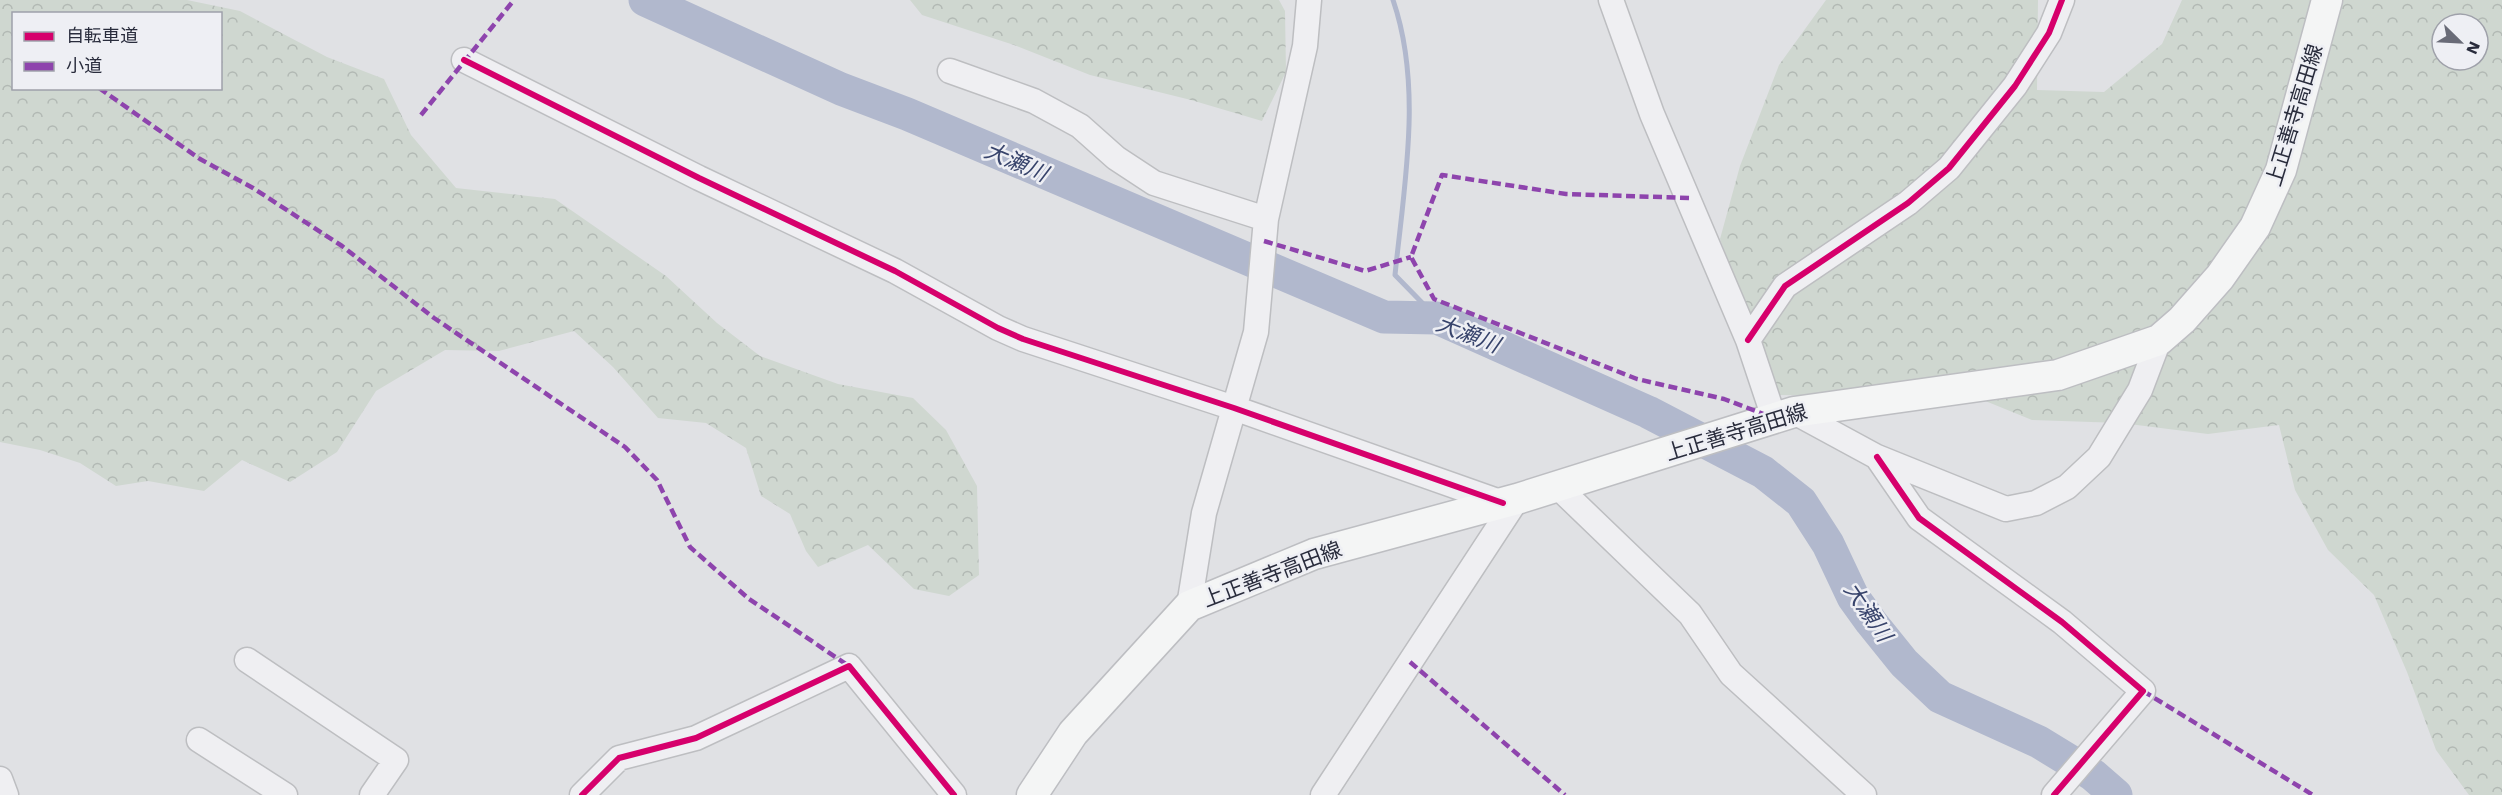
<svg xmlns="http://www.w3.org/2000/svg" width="2502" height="795" font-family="'Work Sans','Noto Sans JP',sans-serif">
<defs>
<pattern id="forest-crowns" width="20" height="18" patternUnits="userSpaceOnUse" patternTransform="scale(1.5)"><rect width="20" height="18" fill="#cfd7d0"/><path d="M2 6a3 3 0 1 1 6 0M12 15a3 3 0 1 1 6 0" fill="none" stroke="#b2b9b4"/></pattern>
</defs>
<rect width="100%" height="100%" fill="#e0e1e4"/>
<path fill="url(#forest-crowns)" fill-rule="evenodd" d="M 0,0 L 187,0 L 240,11 L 327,57 L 384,79 L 411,135 L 456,188 L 555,199 L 666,276 L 717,323 L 760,356 L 838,384 L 913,398 L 946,430 L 977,486 L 979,575 L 949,596 L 914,589 L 868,545 L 818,567 L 806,551 L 790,514 L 761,496 L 746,448 L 706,423 L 658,418 L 613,367 L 574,331 L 499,351 L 445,350 L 376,391 L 337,452 L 290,482 L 242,460 L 204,491 L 148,481 L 116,486 L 80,463 L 40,450 L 0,442 ZM 14,14 L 220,14 L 220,88 L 14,88 Z
M 910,0 L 1279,0 L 1285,11 L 1286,72 L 1262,121 L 1191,100 L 1090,75 L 1014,45 L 922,15 Z
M 1826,0 L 2038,0 L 2037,90 L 2104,92 L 2162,44 L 2182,0 L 2502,0 L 2502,795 L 2469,795 L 2436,750 L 2407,672 L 2374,595 L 2328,550 L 2295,490 L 2279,425 L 2208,434 L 2121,423 L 2032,420 L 1978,398 L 1777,395 L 1720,239 L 1740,166 L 1779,65 ZM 2442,24 L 2478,24 L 2478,60 L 2442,60 Z"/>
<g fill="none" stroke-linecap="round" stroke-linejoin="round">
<path stroke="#b1b8cd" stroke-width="5" d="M 1393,0 C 1423,87 1404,186 1395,275 L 1437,318"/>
<path stroke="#b1b8cd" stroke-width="33" d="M 645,0 L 841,89 L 907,114 L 1384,317 L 1437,318 L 1648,412 L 1763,472 L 1801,502 L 1828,544 L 1853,597 L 1871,622 L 1904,663 L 1940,697 L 2039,742 L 2093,775 L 2116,795"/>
<defs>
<path id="minor" d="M 1611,0 L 1652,114 L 1748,340 L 1774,418
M 464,60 L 699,178 L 895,271 L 998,328 L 1023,339 L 1234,408 L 1503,503
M 950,71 L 1034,101 L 1080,126 L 1116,158 L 1154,183 L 1266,219
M 1748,340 L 1785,286 L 1908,203 L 1949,168 L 2015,86 L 2049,33 L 2062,0
M 1794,412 L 1877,457 L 2006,509 L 2036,503 L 2067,487 L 2099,457 L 2140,390 L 2159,340
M 1877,457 L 1919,518 L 2062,622 L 2143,691 L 2054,795
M 1558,487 L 1690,614 L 1731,674 L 1864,795
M 1189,606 L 1204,513 L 1256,332 L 1266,219 L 1305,46 L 1309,0
M 247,660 L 396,760 L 372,795
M 199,740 L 285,795
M 0,779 L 6,795
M 582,795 L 619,758 L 696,738 L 849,666 L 954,795
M 1323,795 L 1517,499"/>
<path id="major" d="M 1032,795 L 1073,733 L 1189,606 L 1314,554 L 1517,499 L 1794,412 L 2058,375 L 2159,340 L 2182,320 L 2220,277 L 2255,227 L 2281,170 L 2327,0"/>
</defs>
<use href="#minor" stroke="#bdbec1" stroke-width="27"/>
<use href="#major" stroke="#bdbec2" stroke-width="33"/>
<use href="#minor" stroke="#efeff2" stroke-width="24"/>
<use href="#major" stroke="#f4f5f5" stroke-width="30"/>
<path stroke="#8e44ad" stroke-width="4.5" stroke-dasharray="9 4.5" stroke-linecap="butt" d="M 99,88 L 200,159 L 253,188 L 342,246 L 434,318 L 625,447 L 657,480 L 690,547 L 749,599 L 849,666
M 421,115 L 514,0
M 1689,198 L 1566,194 L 1442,175 L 1411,257 L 1434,299 L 1637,379 L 1724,399 L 1774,418
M 1264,241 L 1365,271 L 1411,257
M 1410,662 L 1565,795
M 2143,691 L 2313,795"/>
<defs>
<path id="cycleway" d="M 464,60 L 699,178 L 895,271 L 998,328 L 1023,339 L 1234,408 L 1503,503
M 1748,340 L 1785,286 L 1908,203 L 1949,168 L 2015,86 L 2049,33 L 2062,0
M 1877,457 L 1919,518 L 2062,622 L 2143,691 L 2054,795
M 582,795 L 619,758 L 696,738 L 849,666 L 954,795"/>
</defs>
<use href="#cycleway" stroke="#eeeff4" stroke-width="10"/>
<use href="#cycleway" stroke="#d6006c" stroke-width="6"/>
</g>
<g text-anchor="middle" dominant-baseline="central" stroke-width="5" stroke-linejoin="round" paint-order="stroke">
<g font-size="21" fill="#292c3c" stroke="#eeeff4">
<text transform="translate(2294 115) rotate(-73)">上正善寺高田線</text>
<text transform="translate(1736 432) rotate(-17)">上正善寺高田線</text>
<text transform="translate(1272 574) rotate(-21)">上正善寺高田線</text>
</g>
<g font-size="22" font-style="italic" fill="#37436b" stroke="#eeeff4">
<text transform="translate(1016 162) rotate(23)">大瀬川</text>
<text transform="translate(1468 334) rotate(21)">大瀬川</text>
<text transform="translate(1868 612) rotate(56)">大瀬川</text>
</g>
</g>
<rect x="12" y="12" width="210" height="78" fill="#eeeff4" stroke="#9fa1aa" stroke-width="1.5"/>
<rect x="24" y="32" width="30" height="9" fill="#d6006c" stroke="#9fa1aa" stroke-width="1.5"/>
<text x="66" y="42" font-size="18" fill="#292c3c">自転車道</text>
<rect x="24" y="62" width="30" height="9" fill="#8e44ad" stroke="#9fa1aa" stroke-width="1.5"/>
<text x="66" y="72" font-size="18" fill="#292c3c">小道</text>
<g transform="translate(2460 42) rotate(114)"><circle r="28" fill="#eeeff4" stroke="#9fa1aa" stroke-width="1.5"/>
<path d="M0-4.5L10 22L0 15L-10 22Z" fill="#696b77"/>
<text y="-9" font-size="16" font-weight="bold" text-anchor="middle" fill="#292c3c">N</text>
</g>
</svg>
